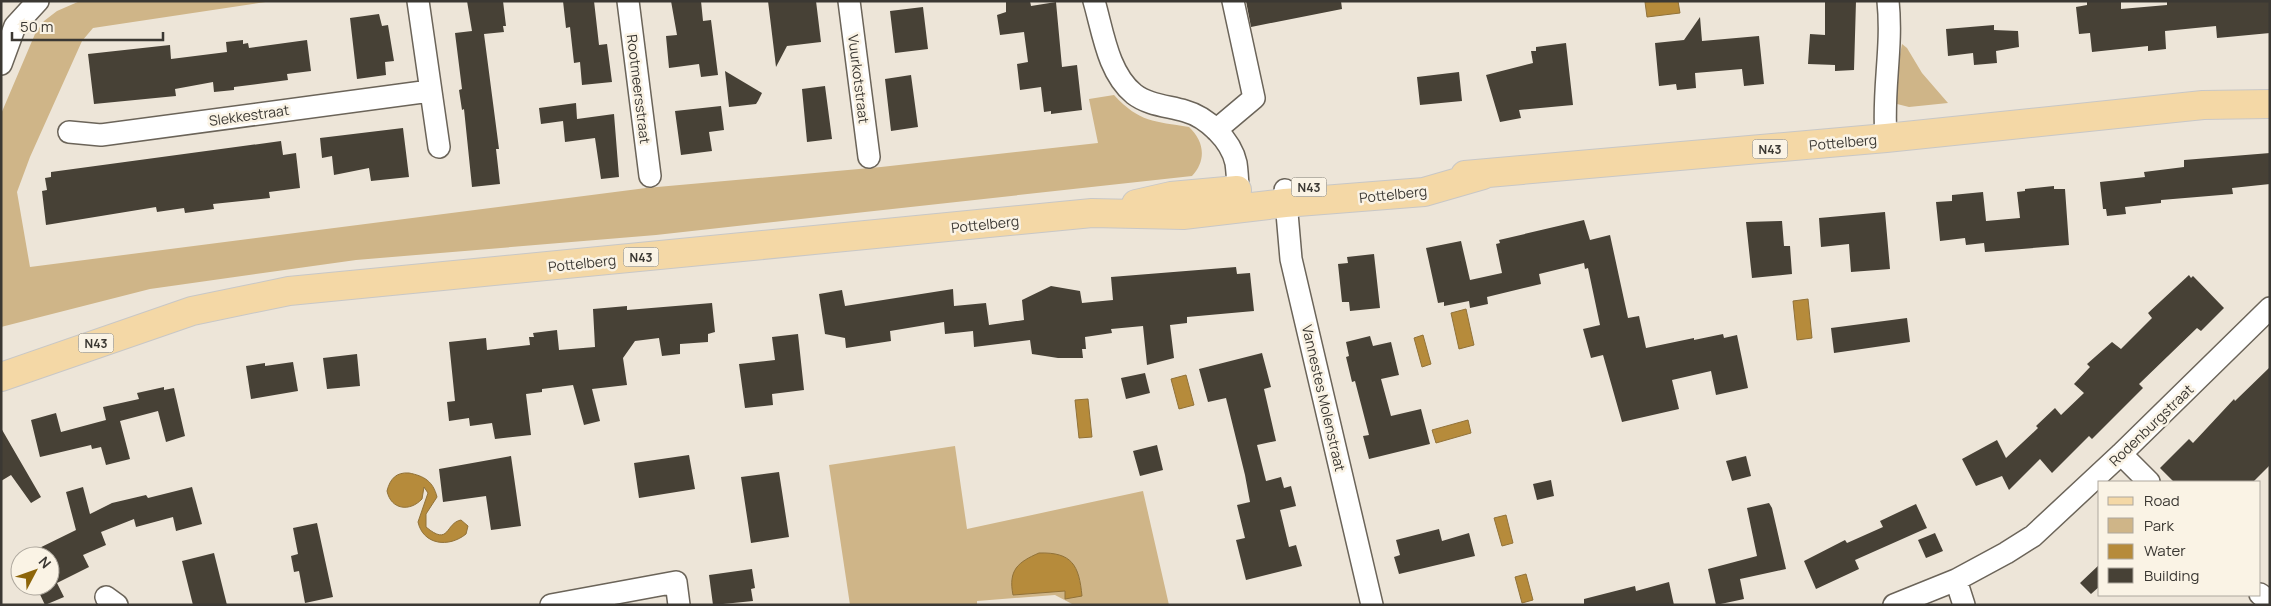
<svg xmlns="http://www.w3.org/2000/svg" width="2271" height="606" font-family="Manrope,sans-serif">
<rect width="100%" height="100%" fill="#ede5d8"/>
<path fill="#cfb588" d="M 80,1 L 272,1 L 93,28 L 82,41 L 30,157 L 17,192 L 30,267 L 646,188 L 881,167 L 1098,143 L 1089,99 L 1114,95 C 1140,123 1154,121 1189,127 C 1204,141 1207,160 1192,176 L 656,235 L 356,260 L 150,289 L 1,327 L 1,114 L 35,34 L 44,21 L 57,11 Z
M 1902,44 L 1907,48 L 1922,73 L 1948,103 L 1909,107 L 1897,104 L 1892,96 Z
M 955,446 L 967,529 L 1143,491 L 1169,605 L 1074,605 L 1055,595 L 977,601 L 977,605 L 850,605 L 829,465 Z"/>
<path fill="#b68b3b" stroke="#917239" d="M 1678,1 L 1680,13 L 1647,17 L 1645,2 Z
M 1808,299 L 1812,338 L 1797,340 L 1793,301 Z
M 1466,309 L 1474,345 L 1459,349 L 1451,313 Z
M 1423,335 L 1431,364 L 1422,367 L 1414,338 Z
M 1186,375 L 1194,405 L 1179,409 L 1171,379 Z
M 1088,399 L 1092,437 L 1079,438 L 1075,400 Z
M 1468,420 L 1471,433 L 1436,443 L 1432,430 Z
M 409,473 C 424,476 433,481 437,497 L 426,514 L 426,527 C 450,547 445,523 461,520 L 468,526 L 466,534 C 449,548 423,545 418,522 L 428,493 L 424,487 L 422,499 C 410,512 391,510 387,491 C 390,479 396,472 409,473 Z
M 1506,515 L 1513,543 L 1502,546 L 1494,518 Z
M 1039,553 C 1072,552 1079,565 1082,596 L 1065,599 L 1065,591 L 1013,595 C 1008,570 1018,562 1039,553 Z
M 1526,574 L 1533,600 L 1522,603 L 1515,577 Z"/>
<path fill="#474136" d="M 467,1 L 503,1 L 506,26 L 503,26 L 504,32 L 484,34 L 499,149 L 496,149 L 500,184 L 472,187 L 464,109 L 462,110 L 459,90 L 462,89 L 455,33 L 472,31 Z
M 563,1 L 594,1 L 599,45 L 607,44 L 612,82 L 582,85 L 580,62 L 574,63 L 570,27 L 566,28 Z
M 671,1 L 701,1 L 703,21 L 711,20 L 718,75 L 701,77 L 699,64 L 669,68 L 666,36 L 677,35 Z
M 768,1 L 816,1 L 821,42 L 787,46 L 776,67 Z
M 1006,1 L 1030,1 L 1031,6 L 1056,2 L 1062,67 L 1077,65 L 1082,110 L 1051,114 L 1051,111 L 1044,112 L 1041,87 L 1020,90 L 1017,64 L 1028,62 L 1024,32 L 1000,35 L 997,15 L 1006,12 Z
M 1246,1 L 1341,1 L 1342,9 L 1251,27 Z
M 1825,1 L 1856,1 L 1854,70 L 1835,71 L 1835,65 L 1808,64 L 1810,34 L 1825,35 Z
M 2087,1 L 2121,1 L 2121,9 L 2167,5 L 2167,1 L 2270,1 L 2270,33 L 2217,38 L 2216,26 L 2165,31 L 2166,49 L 2148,51 L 2148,46 L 2092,52 L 2090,33 L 2079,34 L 2076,7 L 2087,5 Z
M 923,7 L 928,49 L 895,53 L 890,11 Z
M 379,14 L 382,26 L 388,25 L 394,61 L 385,62 L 386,75 L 357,79 L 350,18 Z
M 1700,17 L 1702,41 L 1759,36 L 1764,84 L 1744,86 L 1742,69 L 1695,73 L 1696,88 L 1677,90 L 1676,84 L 1659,86 L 1655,43 L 1684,40 Z
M 1994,25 L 1994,30 L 2018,31 L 2019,47 L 1996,51 L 1997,63 L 1974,65 L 1973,53 L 1948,56 L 1946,29 Z
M 243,40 L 243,44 L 248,43 L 249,48 L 307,40 L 311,71 L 287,74 L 288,80 L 234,87 L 234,90 L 214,92 L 213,82 L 175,89 L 176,96 L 94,104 L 88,54 L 170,45 L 171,59 L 227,52 L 226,42 Z
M 1566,43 L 1573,105 L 1519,110 L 1521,118 L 1500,122 L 1486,75 L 1533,63 L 1531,51 L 1536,51 L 1536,47 Z
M 725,71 L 762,93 L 758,101 L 756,104 L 729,107 Z
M 1459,72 L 1462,101 L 1420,105 L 1417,77 Z
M 911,75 L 918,127 L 891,131 L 885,79 Z
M 825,86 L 832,139 L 807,142 L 802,89 Z
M 576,103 L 577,119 L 614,114 L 619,177 L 601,179 L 595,138 L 565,142 L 563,121 L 541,124 L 539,108 Z
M 721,106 L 724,130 L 709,132 L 712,151 L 681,155 L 675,111 Z
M 403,128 L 409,177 L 371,181 L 369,168 L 334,175 L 332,156 L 322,158 L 320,138 Z
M 281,141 L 283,155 L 296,153 L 300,188 L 269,192 L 270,198 L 213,204 L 214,209 L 185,213 L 184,208 L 157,212 L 156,207 L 46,225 L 42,191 L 47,190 L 45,178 L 51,177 L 51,172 Z
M 2270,153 L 2270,184 L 2232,188 L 2233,194 L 2161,200 L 2161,203 L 2125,207 L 2126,214 L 2107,216 L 2106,209 L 2103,209 L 2100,182 L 2145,177 L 2144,172 L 2184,167 L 2184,160 Z
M 2054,186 L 2054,189 L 2065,189 L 2069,245 L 1985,252 L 1984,243 L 1966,245 L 1965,238 L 1940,241 L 1936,202 L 1952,201 L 1952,195 L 1983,192 L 1986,221 L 2020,218 L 2017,192 L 2025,191 L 2025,189 Z
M 1885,212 L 1890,269 L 1851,272 L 1849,244 L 1821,247 L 1819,218 Z
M 1584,220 L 1590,240 L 1610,235 L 1628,318 L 1639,316 L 1646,348 L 1694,338 L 1694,340 L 1723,334 L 1724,338 L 1737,335 L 1748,388 L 1716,395 L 1711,371 L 1672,380 L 1679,409 L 1622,422 L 1603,355 L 1591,358 L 1583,329 L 1600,325 L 1588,268 L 1585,269 L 1584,263 L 1539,274 L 1541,284 L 1487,297 L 1488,304 L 1470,308 L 1469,301 L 1444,306 L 1444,302 L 1438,303 L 1426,248 L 1461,241 L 1470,280 L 1502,273 L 1496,244 L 1500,243 L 1499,240 Z
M 1782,221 L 1784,246 L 1790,246 L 1792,274 L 1752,278 L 1746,222 Z
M 1374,254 L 1380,308 L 1350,311 L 1349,302 L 1342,302 L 1338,264 L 1348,263 L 1347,257 Z
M 1236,267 L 1237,274 L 1250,273 L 1254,311 L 1187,317 L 1187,323 L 1170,325 L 1174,358 L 1147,365 L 1143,326 L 1111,329 L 1112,333 L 1085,337 L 1086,349 L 1082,349 L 1083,358 L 1058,358 L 1032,354 L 1030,340 L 974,347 L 973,331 L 945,334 L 944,322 L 890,331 L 891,341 L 846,348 L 845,338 L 825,334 L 819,294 L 842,290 L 845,306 L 953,289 L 954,306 L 986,303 L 989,325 L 1024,320 L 1022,300 L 1051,286 L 1080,291 L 1082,303 L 1113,300 L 1111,277 Z
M 2189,275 L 2191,278 L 2193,276 L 2224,308 L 2201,331 L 2197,328 L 2139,384 L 2143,388 L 2092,439 L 2089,436 L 2052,473 L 2040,459 L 2009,490 L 2002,476 L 1976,486 L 1962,459 L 1997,440 L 2006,458 L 2038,428 L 2036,426 L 2055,408 L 2061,415 L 2084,393 L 2074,384 L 2090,367 L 2087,364 L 2112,342 L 2121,349 L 2152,318 L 2148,313 Z
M 712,303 L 715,332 L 708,334 L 708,342 L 680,344 L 680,354 L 662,356 L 659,338 L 635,341 L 623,358 L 627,385 L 592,389 L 600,421 L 584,425 L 573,385 L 542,389 L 542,392 L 526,394 L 531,435 L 495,439 L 492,423 L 470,426 L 469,418 L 449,421 L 447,402 L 455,401 L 449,342 L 486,338 L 487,350 L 530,345 L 529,337 L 534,337 L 533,333 L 557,330 L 559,350 L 595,347 L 593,309 L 627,306 L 627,310 Z
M 1907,318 L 1910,342 L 1834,353 L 1831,328 Z
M 798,334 L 804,390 L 772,394 L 773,405 L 745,408 L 739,364 L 775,360 L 772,337 Z
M 1370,336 L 1373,346 L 1391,342 L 1399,375 L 1381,379 L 1391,416 L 1421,409 L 1430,444 L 1369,459 L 1363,436 L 1369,435 L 1355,381 L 1352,382 L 1346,357 L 1349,356 L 1346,342 Z
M 1262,353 L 1271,387 L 1264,389 L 1276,441 L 1257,445 L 1266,481 L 1281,477 L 1284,488 L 1291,486 L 1296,506 L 1280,510 L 1289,547 L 1296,545 L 1302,566 L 1246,580 L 1236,540 L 1245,538 L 1237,505 L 1250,502 L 1245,475 L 1226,398 L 1208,402 L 1199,369 Z
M 357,354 L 360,386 L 327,389 L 323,358 Z
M 293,362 L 298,391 L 251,399 L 246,366 L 265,363 L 265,366 Z
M 2270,367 L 2270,465 L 2253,482 L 2174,482 L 2160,468 L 2189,439 L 2193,443 L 2234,399 L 2235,401 Z
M 1145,373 L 1150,393 L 1126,399 L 1121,378 Z
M 164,387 L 164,390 L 174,388 L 185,436 L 166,442 L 158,411 L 120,421 L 130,459 L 106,465 L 101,447 L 92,449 L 91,445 L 40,457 L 31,420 L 56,413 L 61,432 L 106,420 L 103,407 L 139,399 L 137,393 Z
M 1,428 L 41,497 L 31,503 L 11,475 L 1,481 Z
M 1157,445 L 1163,470 L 1140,476 L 1133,451 Z
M 689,455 L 695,489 L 639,498 L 634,463 Z
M 511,456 L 521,526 L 491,530 L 486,496 L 443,502 L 439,469 Z
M 1746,456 L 1751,476 L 1732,481 L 1726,461 Z
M 779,472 L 789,537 L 751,543 L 741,477 Z
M 1551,480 L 1554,496 L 1537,500 L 1533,484 Z
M 83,487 L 90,514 L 112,503 L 146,495 L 148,498 L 192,487 L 202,524 L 176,531 L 173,517 L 136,527 L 134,519 L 101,532 L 106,545 L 83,555 L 89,567 L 57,583 L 64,597 L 45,605 L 36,586 L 50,586 L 50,556 L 23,556 L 76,530 L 66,492 Z
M 1769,503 L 1772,508 L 1786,569 L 1740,579 L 1744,599 L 1716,605 L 1708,569 L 1757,556 L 1747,508 Z
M 1916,504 L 1927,528 L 1855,560 L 1859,569 L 1816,589 L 1804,561 L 1845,540 L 1847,543 L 1883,527 L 1880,521 Z
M 317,523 L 333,597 L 305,603 L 299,571 L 294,572 L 291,556 L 298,554 L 293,528 Z
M 1439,529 L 1442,541 L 1469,533 L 1475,556 L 1399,574 L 1394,557 L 1400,555 L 1396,540 Z
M 1935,533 L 1943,551 L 1926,558 L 1918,540 Z
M 214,553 L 227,605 L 193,605 L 182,561 Z
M 2100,564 L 2100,586 L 2091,594 L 2080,583 Z
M 752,569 L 755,588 L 751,589 L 753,601 L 713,605 L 709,575 Z
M 1669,582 L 1674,605 L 1584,605 L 1584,599 L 1635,586 L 1636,591 Z"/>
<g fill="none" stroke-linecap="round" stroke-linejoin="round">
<defs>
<path id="minor" d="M 418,1 L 439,147
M 628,1 L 650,176
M 849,1 L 869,157
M 1094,1 C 1103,32 1108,73 1134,94 C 1148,105 1168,106 1185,111 C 1207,117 1231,140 1236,163 C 1238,177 1238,192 1239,205
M 1,64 L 15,26 L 38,1
M 1216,130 L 1254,98 L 1233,1
M 69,132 L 101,135 L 430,91
M 1886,138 C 1882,91 1893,48 1888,1
M 1285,190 L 1291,259 L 1372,605
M 2121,454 L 2149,482
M 1956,580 L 1964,605
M 2260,594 L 2270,602
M 106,597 L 117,605
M 551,605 L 676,582 L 679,605
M 1894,605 L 1956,580 L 2006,553 L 2033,536 L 2121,454 L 2270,308"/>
<path id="major" d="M 1465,175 L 1886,138 L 2203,105 L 2270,104
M 1136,204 L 1171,196 L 1237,190
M 1,377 L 192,311 L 289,291 L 1092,213 L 1183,215 L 1285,203 L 1424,192 L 1483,175"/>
</defs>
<use href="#minor" stroke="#6b6459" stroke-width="24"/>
<use href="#major" stroke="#c8c7c6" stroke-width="30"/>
<use href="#minor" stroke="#fff" stroke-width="21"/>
<use href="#major" stroke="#f4d8a6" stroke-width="28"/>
</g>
<g text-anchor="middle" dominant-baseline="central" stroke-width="5" stroke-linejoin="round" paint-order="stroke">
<g fill="#faf3e5" stroke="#747068" stroke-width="1">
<rect x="1752.5" y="139.5" width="35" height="19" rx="4"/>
<rect x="1291.5" y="177.5" width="35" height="19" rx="4"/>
<rect x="623.5" y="247.5" width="35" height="19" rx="4"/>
<rect x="78.5" y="333.5" width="35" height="19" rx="4"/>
</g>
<g font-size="12" font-weight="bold" fill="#3b3833">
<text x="1770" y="149">N43</text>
<text x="1309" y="187">N43</text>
<text x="641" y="257">N43</text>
<text x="96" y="343">N43</text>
</g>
<g font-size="14" fill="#3b3833" stroke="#faf3e5">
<text transform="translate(859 79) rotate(83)">Vuurkotstraat</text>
<text transform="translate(639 89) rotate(83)">Rootmeersstraat</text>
<text transform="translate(249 115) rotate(-8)">Slekkestraat</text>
<text transform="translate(1843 142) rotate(-5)">Pottelberg</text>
<text transform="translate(1393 194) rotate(-6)">Pottelberg</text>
<text transform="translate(985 224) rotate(-6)">Pottelberg</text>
<text transform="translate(582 263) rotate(-6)">Pottelberg</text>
<text transform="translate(1324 398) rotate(77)">Vannestes Molenstraat</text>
<text transform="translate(2151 425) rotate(-44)">Rodenburgstraat</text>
</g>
</g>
<rect width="2271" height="606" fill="none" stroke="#3b3833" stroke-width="5"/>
<rect x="2098" y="481" width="162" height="115" fill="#faf3e5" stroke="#aea89e"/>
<rect x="2108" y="497" width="25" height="8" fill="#f4d8a6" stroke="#aea89e"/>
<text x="2144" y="506" font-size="15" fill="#3b3833">Road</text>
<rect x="2108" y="518" width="25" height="15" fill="#cfb588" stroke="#aea89e"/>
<text x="2144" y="531" font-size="15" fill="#3b3833">Park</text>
<rect x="2108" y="544" width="25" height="15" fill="#b68b3b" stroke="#aea89e"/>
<text x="2144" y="556" font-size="15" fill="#3b3833">Water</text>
<rect x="2108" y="568" width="25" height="15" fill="#474136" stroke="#aea89e"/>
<text x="2144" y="581" font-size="15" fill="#3b3833">Building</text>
<g transform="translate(35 571) rotate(49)"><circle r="24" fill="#faf3e5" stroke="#aea89e"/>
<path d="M0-4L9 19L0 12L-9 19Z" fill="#8d6509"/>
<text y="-8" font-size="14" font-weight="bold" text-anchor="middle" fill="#3b3833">N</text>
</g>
<path d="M12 32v8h151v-8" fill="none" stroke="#3b3833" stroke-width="2.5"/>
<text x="20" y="32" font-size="15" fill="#3b3833" stroke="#faf3e5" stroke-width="4" paint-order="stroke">50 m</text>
</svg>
